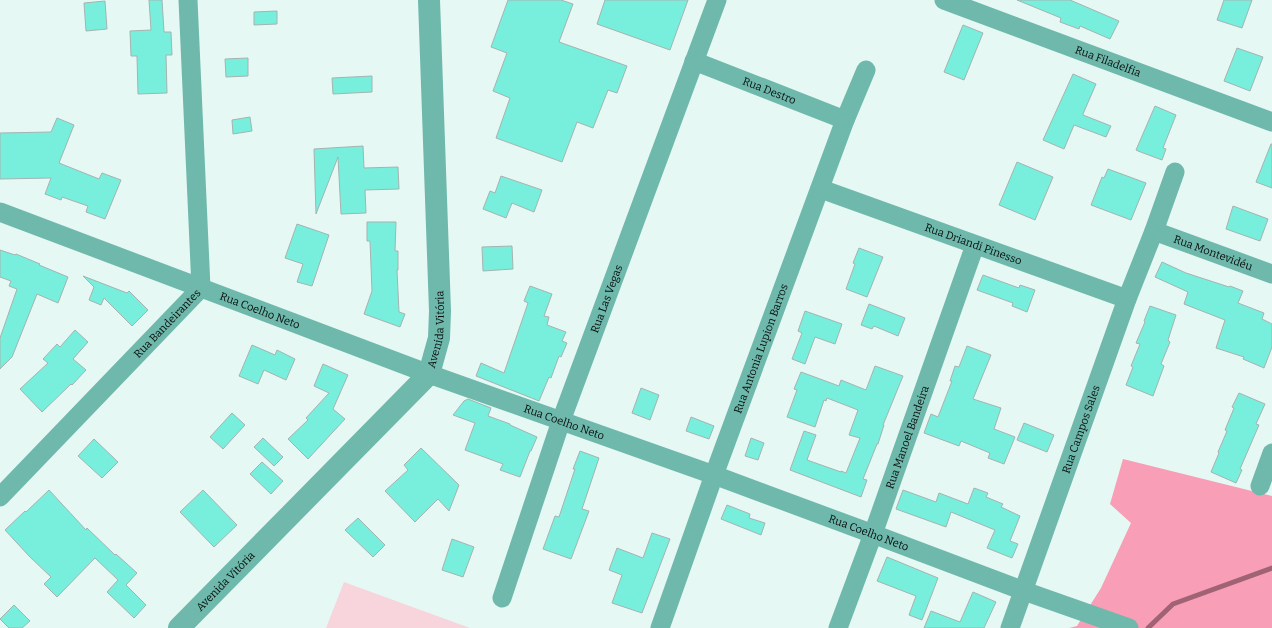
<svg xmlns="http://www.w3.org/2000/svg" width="1272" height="628" font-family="Bitter,serif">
<rect width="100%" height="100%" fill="#e6f8f4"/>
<path fill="#f8d5dd" d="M 344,582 L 470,628 L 326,628 Z"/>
<path fill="#f89eb6" d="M 1123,459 L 1272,496 L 1272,628 L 1069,628 L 1077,626 L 1101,588 L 1131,523 L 1110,504 Z"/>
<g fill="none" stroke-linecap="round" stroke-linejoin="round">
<path stroke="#a06375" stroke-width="5" d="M 1148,628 L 1173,604 L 1272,568"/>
</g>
<path fill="#78efdd" stroke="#a3b4b0" d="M 149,0 L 162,0 L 164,32 L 171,32 L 172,55 L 166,55 L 167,93 L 138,94 L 137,56 L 131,56 L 130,31 L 151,30 Z
M 508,0 L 561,0 L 573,4 L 559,42 L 627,66 L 617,93 L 608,90 L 593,128 L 577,122 L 562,162 L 496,138 L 510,98 L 493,91 L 507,53 L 491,47 Z
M 605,0 L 688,0 L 670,50 L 597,24 Z
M 1017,0 L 1070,0 L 1119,21 L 1110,39 L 1080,26 L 1079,29 L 1060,22 L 1061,18 Z
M 1224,0 L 1252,0 L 1242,28 L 1217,20 Z
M 105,1 L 107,29 L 86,31 L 84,3 Z
M 277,11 L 277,24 L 254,25 L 254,12 Z
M 963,25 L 983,33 L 964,80 L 944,72 Z
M 1237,48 L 1263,57 L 1250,91 L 1224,81 Z
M 248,58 L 248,76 L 226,77 L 225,59 Z
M 1073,74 L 1096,84 L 1083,114 L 1083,115 L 1111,126 L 1106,137 L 1074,125 L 1064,149 L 1043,140 Z
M 372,76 L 372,92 L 333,94 L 332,78 Z
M 1155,106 L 1176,115 L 1163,148 L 1166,149 L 1162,160 L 1138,151 L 1136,150 Z
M 250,117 L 252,131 L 233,134 L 232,120 Z
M 57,118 L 74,125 L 59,163 L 99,179 L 102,173 L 121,180 L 105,219 L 86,212 L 88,206 L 62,197 L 61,200 L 45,194 L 51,178 L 0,179 L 0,133 L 51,132 Z
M 1271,144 L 1272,144 L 1272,188 L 1256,182 Z
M 363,146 L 364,168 L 398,167 L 399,189 L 365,190 L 366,213 L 341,214 L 338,157 L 316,214 L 314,149 Z
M 1017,162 L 1053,177 L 1035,220 L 999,205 Z
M 1108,169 L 1146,183 L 1131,220 L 1091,205 L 1102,177 L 1104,178 Z
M 501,176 L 542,190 L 534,212 L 512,203 L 506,218 L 483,209 L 490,191 L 495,193 Z
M 1233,206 L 1268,219 L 1260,241 L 1226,229 Z
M 367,222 L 396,222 L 395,251 L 398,251 L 398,270 L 397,270 L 399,312 L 405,314 L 400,327 L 364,314 L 372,291 L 370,241 L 367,241 Z
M 297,224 L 329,235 L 312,286 L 297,282 L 303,264 L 285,258 Z
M 512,246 L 513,269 L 483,271 L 482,247 Z
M 859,248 L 883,257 L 867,297 L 846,289 L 855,264 L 853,263 Z
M 0,250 L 15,255 L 16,254 L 40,264 L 39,265 L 68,277 L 58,303 L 37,294 L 12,357 L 0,369 L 0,338 L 17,289 L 9,286 L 11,281 L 0,277 Z
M 1162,262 L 1186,273 L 1229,287 L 1230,286 L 1243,291 L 1238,303 L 1264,313 L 1262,319 L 1272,324 L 1272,347 L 1264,368 L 1243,359 L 1244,357 L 1216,348 L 1225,320 L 1184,304 L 1188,292 L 1155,277 Z
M 983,275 L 1019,288 L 1020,285 L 1035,290 L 1027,312 L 1012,306 L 1013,303 L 977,290 Z
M 83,276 L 127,293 L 129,291 L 148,310 L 132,326 L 104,298 L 101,305 L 89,300 L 94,287 Z
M 530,286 L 552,294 L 544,316 L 549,317 L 547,325 L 566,332 L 562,341 L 567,343 L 561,357 L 559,356 L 551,378 L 549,377 L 539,401 L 476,376 L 481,363 L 504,373 L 528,303 L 524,301 Z
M 869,304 L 905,318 L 898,336 L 874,326 L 872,329 L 861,325 Z
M 1150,306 L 1176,315 L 1168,340 L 1170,342 L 1161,364 L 1164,366 L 1153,396 L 1126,385 L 1133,367 L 1131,366 L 1140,344 L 1136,343 L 1145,322 L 1144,321 Z
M 805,311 L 842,324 L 835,344 L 815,337 L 805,364 L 792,359 L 802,333 L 798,331 Z
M 75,330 L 88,342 L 73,359 L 86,370 L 72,385 L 71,384 L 42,412 L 20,389 L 48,363 L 43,359 L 57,344 L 60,347 Z
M 252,345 L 275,355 L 277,350 L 295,359 L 286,380 L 264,370 L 258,384 L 239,376 Z
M 967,346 L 991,355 L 973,399 L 1001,408 L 994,429 L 1015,437 L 1004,464 L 988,458 L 990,453 L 961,441 L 959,446 L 924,433 L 931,414 L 938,417 L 952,381 L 950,381 L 955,366 L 959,367 Z
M 323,364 L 348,375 L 333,409 L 345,419 L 308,459 L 288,439 L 308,420 L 306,418 L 329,393 L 314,386 Z
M 875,366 L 903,376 L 883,425 L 884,425 L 878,444 L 877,444 L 863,479 L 867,480 L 861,497 L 790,470 L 804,431 L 816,435 L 807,460 L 841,472 L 841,471 L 846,473 L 860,438 L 849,435 L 858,410 L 827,398 L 826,401 L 824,400 L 815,427 L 787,417 L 797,390 L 794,389 L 801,372 L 839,386 L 841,380 L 866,390 Z
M 641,388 L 659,395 L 650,420 L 632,413 Z
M 1239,393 L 1265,404 L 1256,424 L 1259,425 L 1240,469 L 1242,470 L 1236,483 L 1211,472 L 1219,453 L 1218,452 L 1227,431 L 1225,430 L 1234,408 L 1232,407 Z
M 468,399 L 491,408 L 488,416 L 510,424 L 510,425 L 537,437 L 531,451 L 530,451 L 520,477 L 500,470 L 503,464 L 465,450 L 475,423 L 453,415 L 464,401 Z
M 232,413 L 245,425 L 223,449 L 210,437 Z
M 691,417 L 714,426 L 709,439 L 686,431 Z
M 1024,423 L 1054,435 L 1047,452 L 1017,440 Z
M 263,438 L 283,457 L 274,466 L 254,447 Z
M 751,438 L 764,443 L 758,460 L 745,456 Z
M 94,439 L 118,462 L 102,478 L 78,456 Z
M 421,448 L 459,485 L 449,511 L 438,499 L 415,522 L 385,491 L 408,470 L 404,465 Z
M 580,451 L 599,458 L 582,509 L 589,511 L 571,559 L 543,549 L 555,516 L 559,517 L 575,469 L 573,469 Z
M 262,462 L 283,481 L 271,494 L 250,474 Z
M 974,488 L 988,493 L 986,497 L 1003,504 L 1001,507 L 1020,516 L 1010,541 L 1018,544 L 1012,558 L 987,548 L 995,530 L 951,512 L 946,527 L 896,509 L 903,490 L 936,502 L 939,493 L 968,504 Z
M 49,490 L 86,530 L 87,528 L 115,555 L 116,554 L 137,573 L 126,585 L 146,605 L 134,618 L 107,592 L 118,580 L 95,558 L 57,597 L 44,584 L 51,577 L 29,556 L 5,530 L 25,511 L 26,512 Z
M 203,490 L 237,525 L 214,547 L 180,512 Z
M 727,505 L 750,514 L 749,518 L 765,523 L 761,535 L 721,519 Z
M 358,518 L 385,545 L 373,557 L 345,530 Z
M 652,533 L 670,539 L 642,613 L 612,603 L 622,575 L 609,570 L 617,548 L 643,558 Z
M 452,539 L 474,547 L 463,577 L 442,570 Z
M 887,557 L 938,578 L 922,620 L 909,615 L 916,596 L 877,581 Z
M 973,592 L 996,602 L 984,628 L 924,628 L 931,611 L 960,622 Z
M 14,605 L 30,621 L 22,628 L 9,628 L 0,619 Z"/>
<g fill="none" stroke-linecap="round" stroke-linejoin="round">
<g stroke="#6eb9ac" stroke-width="19">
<path id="s1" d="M 944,0 L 1272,122"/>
<path id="s2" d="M 694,61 L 845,120"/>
<path id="s3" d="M 821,189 L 1127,299"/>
<path id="s4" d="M 0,212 L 429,374 L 714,475 L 873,534 L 1024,591 L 1129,628"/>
<path id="s5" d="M 1154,231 L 1272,274"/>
<path d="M 1260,486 L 1272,453"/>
<path id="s6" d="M 0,497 L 201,288 L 188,0"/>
<path id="s7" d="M 502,598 L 561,421 L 717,0"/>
<path id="s8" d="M 660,628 L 714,475 L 845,120 L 866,70"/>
<path id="s9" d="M 838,628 L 873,534 L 975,245"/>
<path id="s10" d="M 1010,628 L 1127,299 L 1154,231 L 1175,172"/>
</g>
<path stroke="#6eb9ac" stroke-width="22" id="s11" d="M 179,628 L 429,374 L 439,338 L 440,311 L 429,0"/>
</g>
<g text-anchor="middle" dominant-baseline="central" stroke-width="3.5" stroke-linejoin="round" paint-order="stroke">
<g font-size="11" fill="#080e0d" stroke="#fff">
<text stroke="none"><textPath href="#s1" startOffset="175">Rua Filadelfia</textPath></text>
<text stroke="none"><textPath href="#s2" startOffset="81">Rua Destro</textPath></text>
<text stroke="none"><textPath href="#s3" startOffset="162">Rua Driandi Pinesso</textPath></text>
<text stroke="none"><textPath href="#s5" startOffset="63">Rua Montevidéu</textPath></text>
<text stroke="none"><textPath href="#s7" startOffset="317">Rua Las Vegas</textPath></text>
<text stroke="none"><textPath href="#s4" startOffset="278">Rua Coelho Neto</textPath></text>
<text stroke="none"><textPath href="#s6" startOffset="241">Rua Bandeirantes</textPath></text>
<text stroke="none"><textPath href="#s11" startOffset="402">Avenida Vitória</textPath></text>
<text stroke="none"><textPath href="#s8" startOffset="297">Rua Antonia Lupion Barros</textPath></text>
<text stroke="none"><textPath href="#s4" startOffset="602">Rua Coelho Neto</textPath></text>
<text stroke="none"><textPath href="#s10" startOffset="211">Rua Campos Sales</textPath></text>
<text stroke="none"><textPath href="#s9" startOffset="203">Rua Manoel Bandeira</textPath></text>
<text stroke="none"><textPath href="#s4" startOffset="926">Rua Coelho Neto</textPath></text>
<text stroke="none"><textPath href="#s11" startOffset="66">Avenida Vitória</textPath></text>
</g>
</g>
</svg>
